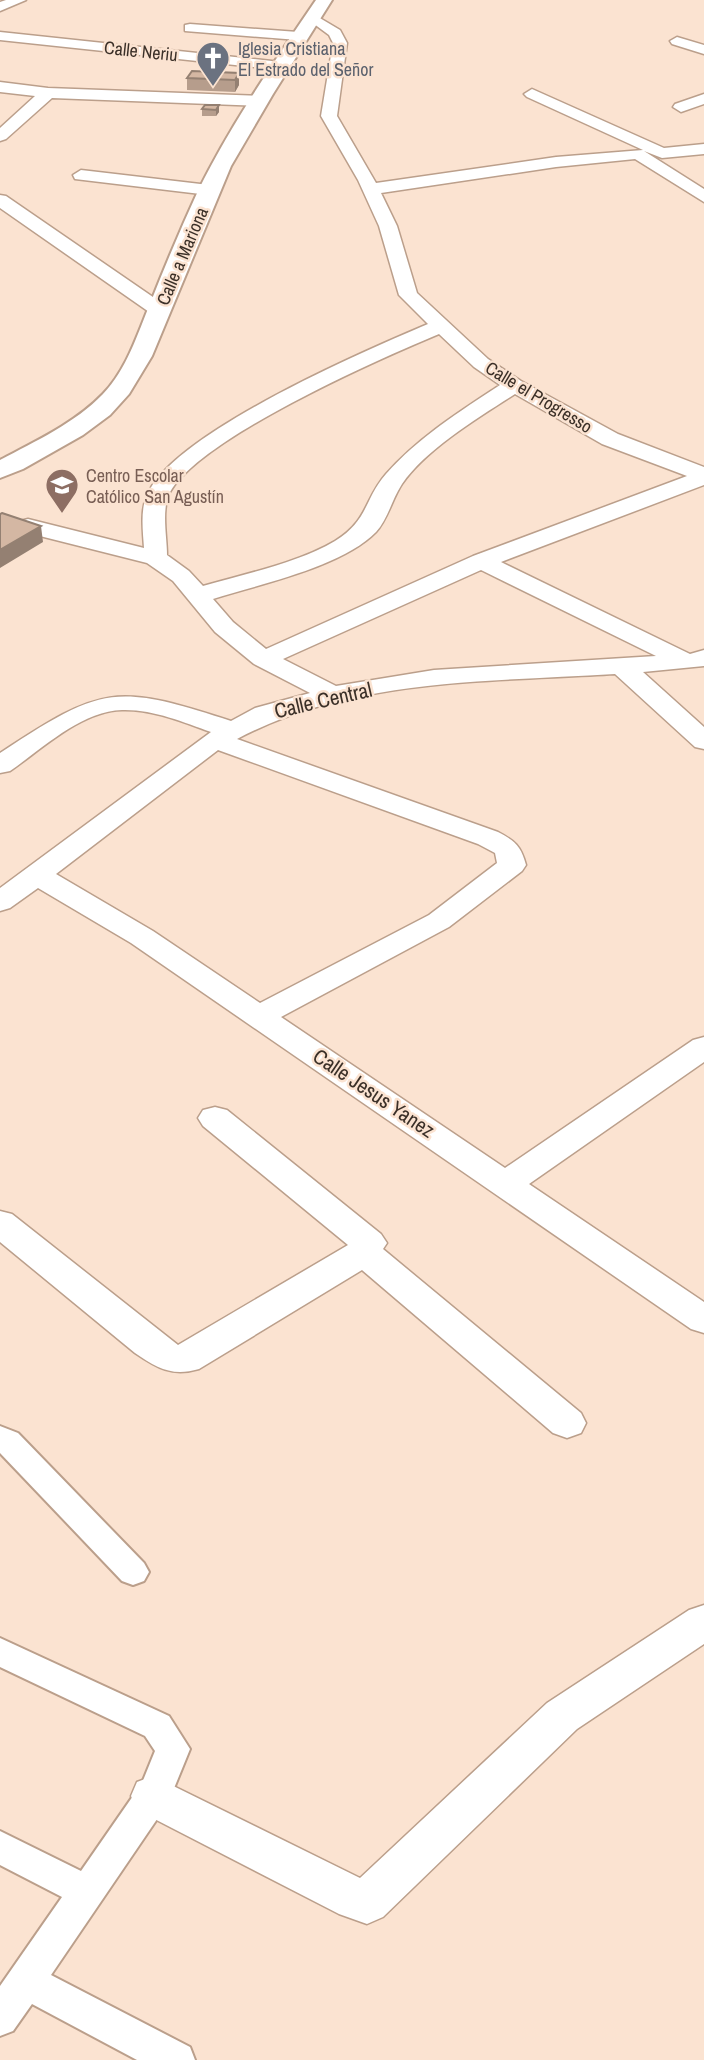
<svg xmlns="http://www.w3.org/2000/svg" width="704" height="2060" font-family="'Archivo Narrow',sans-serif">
<rect width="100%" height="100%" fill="#fbe3d1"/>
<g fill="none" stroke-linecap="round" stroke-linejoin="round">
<defs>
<path id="pedestrian" d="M 0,1426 L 18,1433 L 144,1563 L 149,1572 L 144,1581 L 133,1585 L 122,1581 L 0,1453 Z
M 0,1638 L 169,1716 L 190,1749 L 168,1803 L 51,1975 L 190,2047 L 195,2060 L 137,2060 L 32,2004 L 13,2031 L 0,2036 L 0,1986 L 62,1897 L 0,1865 L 0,1831 L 81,1871 L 142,1783 L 155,1751 L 145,1736 L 0,1667 Z"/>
<path id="minor" d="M 6,0 L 26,0 L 0,11 L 0,2 Z
M 313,14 L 340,30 L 347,43 L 337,116 L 376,183 L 556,157 L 643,150 L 527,97 L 524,94 L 532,89 L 664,148 L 704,144 L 704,154 L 662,158 L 644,151 L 704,189 L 704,202 L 635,159 L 556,167 L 381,193 L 397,226 L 417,293 L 488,359 L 521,381 L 618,434 L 704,467 L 704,485 L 501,562 L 690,654 L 704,650 L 704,666 L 643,672 L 704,727 L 704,749 L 695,747 L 615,674 C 489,682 351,678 237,739 L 498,832 C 515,841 521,846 526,865 L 522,871 L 449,927 L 281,1017 L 505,1168 L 693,1040 L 704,1037 L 704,1062 L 529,1184 L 704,1302 L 704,1333 L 691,1329 L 131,943 L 38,888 L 10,908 L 0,911 L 0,888 L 211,732 C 183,722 152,709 122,710 C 81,711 42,749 10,771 L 0,773 L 0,753 C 102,686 114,683 231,721 L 255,708 L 310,693 L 254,664 L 215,632 L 173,581 L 147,563 L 20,531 L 17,526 L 20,521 L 28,519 L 144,548 C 143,532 140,510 147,495 C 174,433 364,351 428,324 L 399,295 L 379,226 L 358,180 L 321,116 L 333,43 L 329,35 L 306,18 ZM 439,334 L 474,367 L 500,385 C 459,412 419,437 386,474 C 364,499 369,520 335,541 C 298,563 244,574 203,586 L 189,571 L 167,555 C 167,537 161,509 170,492 C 202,437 377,360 439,334 ZM 515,394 L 602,444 L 687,476 L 473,556 L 266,649 L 233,622 L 213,599 C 260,584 342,567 376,532 C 388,519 392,499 402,484 C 426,449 479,417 515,394 ZM 481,570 L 656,656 L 434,670 L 336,686 L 283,659 ZM 218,750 L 478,844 L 495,853 L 497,863 L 429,915 L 260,1003 L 153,931 L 56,874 Z
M 190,24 L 298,32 L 305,36 L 298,40 L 185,31 L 185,25 Z
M 0,32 L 281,62 L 288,66 L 281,70 L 0,40 Z
M 677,37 L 704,45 L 704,54 L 672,44 L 670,41 Z
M 0,82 L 48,88 L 260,96 L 268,101 L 260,106 L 52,98 L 6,139 L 0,141 L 0,128 L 35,96 L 0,92 Z
M 704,94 L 704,104 L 681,112 L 673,107 L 675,104 Z
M 81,170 L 209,185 L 218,190 L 209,195 L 75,179 L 73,175 Z
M 0,195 L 6,196 L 166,306 L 169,310 L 166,314 L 152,314 L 0,208 Z
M 215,1107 L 227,1110 L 381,1234 L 387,1243 L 383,1249 L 581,1413 L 586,1423 L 581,1433 L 567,1438 L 553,1433 L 362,1270 L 199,1369 C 172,1377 157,1368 135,1353 L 0,1242 L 0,1211 L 12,1214 L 178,1345 L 348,1245 L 203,1126 L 198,1118 L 203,1110 Z
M 704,1605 L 704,1644 L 577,1729 L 383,1917 L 367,1924 L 339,1914 L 137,1810 L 131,1796 L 137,1782 L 153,1776 L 360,1878 L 547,1703 L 689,1610 Z"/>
<path id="secondary" d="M 316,0 L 332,0 L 273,94 L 231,166 L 152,356 L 129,394 L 110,415 L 83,435 L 23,469 L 0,478 L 0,460 C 36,441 75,423 103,394 C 127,369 137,335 150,304 C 165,266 181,228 198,191 C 231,124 274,62 316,0 Z"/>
</defs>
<use href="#pedestrian" stroke="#bb9f8b" stroke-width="4"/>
<use href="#minor" stroke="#bb9f8b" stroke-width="3"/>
<use href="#secondary" stroke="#bb9f8b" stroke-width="4"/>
<use href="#pedestrian" fill="#fff" fill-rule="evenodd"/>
<use href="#minor" fill="#fff" fill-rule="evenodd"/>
<use href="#secondary" fill="#fff" fill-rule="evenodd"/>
</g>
<path fill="#b69d8c" d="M 239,73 L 239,85 L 235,92 L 187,90 L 187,78 Z
M 205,105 L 219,112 L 216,116 L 202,116 L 202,109 Z"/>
<path fill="#948072" d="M 239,73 L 239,85 L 235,92 L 235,80 Z
M 219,105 L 219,112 L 216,116 L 216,110 Z
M 41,526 L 43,542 L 0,568 L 0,550 Z"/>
<path fill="#d4b7a3" stroke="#948072" stroke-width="2" d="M 192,71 L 239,73 L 235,80 L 187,78 Z
M 205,105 L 219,105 L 216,110 L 202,109 Z
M 2,513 L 41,526 L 0,550 L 0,514 Z"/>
<defs>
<symbol id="church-pin" viewBox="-11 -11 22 30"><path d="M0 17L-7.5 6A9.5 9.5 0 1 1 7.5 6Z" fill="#6b7280" stroke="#fbe3d1"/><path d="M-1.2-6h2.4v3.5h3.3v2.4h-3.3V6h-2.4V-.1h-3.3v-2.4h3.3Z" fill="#fff"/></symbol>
<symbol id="school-pin" viewBox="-11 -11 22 30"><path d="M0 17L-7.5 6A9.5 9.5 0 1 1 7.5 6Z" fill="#8d6e63" stroke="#fbe3d1"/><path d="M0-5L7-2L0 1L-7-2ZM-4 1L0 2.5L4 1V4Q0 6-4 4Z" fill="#fff"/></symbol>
</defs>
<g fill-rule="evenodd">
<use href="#church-pin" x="194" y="39" width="38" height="52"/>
<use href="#school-pin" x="43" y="466" width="38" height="52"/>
</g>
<g text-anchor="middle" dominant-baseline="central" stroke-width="5" stroke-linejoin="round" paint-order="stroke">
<g font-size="18" fill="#5b616d" stroke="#fbe3d1" text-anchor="start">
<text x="238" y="48">Iglesia Cristiana<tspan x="238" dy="21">El Estrado del Señor</tspan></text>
</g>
<g font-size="18" fill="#3b3028" stroke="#fbe3d1">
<text transform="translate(141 51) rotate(6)">Calle Neriu</text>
<text transform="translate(182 256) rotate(-67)">Calle a Mariona</text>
<text transform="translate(539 397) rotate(31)">Calle el Progresso</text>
</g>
<g font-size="18" fill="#785e54" stroke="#fbe3d1" text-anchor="start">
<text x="86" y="475">Centro Escolar<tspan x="86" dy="21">Católico San Agustín</tspan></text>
</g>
<g font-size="21" fill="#3b3028" stroke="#fbe3d1">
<text transform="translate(323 700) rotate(-13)">Calle Central</text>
<text transform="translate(374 1093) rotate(34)">Calle Jesus Yanez</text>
</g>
</g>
</svg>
